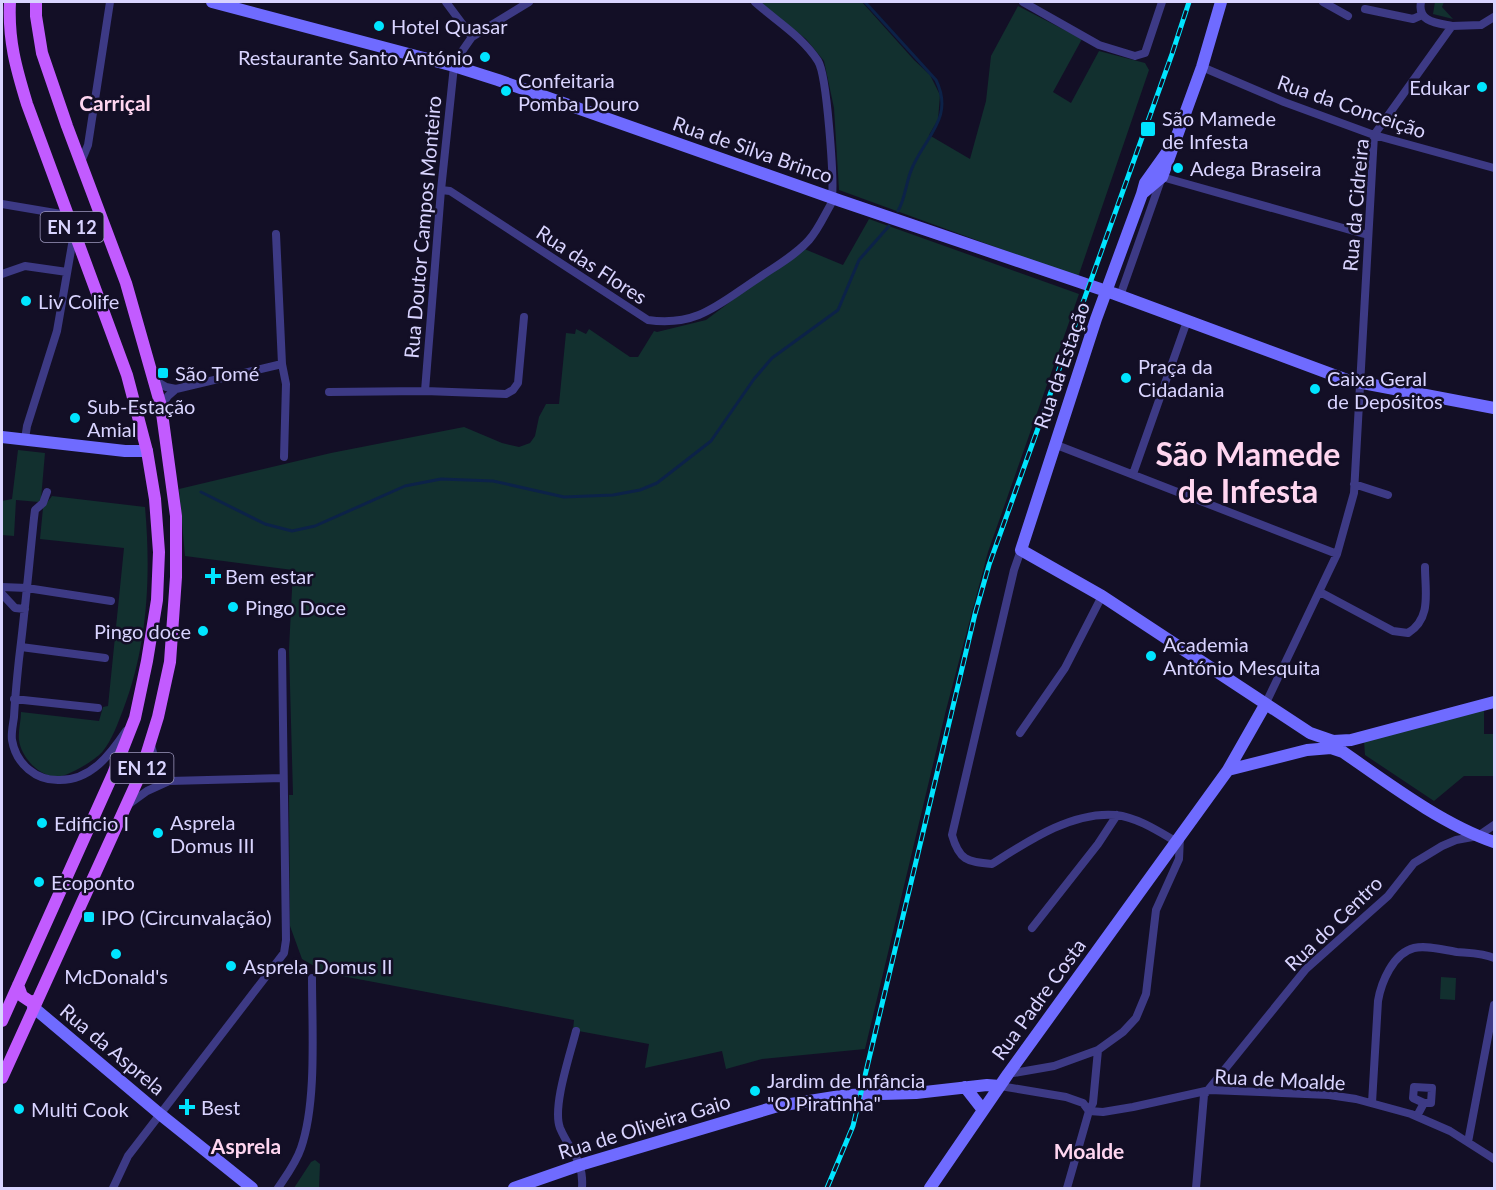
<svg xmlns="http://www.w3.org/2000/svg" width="1496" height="1190" font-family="Lato,sans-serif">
<rect width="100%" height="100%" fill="#130f26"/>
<path fill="#12302f" d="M 759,2 L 862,2 L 914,60 L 930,75 L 940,95 L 938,120 L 929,135 L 970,159 L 986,101 L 991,56 L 1018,6 L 1082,39 L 1053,92 L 1071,103 L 1099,51 L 1145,63 L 1149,70 L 1078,277 L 839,190 L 834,108 L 824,61 L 806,39 Z
M 1435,2 L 1444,2 L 1442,7 L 1453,19 L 1433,14 Z
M 869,219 L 1079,294 L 988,552 L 946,710 L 865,1049 L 762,1059 L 726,1069 L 722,1051 L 645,1068 L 649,1044 L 573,1030 L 574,1020 L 326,973 L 302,959 L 290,926 L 289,795 L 293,795 L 289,649 L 293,570 L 185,556 L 179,489 L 331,453 L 464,427 L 502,443 L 519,447 L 530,443 L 535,436 L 539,417 L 546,404 L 559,404 L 566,333 L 575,334 L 576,329 L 586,334 L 589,329 L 630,357 L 638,357 L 654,331 L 657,332 L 706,320 L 802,248 L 843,265 Z
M 18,450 L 45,453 L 41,499 L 39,502 L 16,500 L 14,536 L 2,535 L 2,501 L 12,499 Z
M 52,496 L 145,507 C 151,575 148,646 123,710 C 118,723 112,740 103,751 C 96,760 66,778 55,777 C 38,775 21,757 19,740 C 18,731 21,721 21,712 L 99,721 L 103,707 L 108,706 L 124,548 L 40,539 L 43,508 Z
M 1484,709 L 1484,734 L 1494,734 L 1494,776 L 1464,776 L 1434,801 L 1365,755 L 1364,741 Z
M 1441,977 L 1456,978 L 1455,1000 L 1440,999 Z
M 315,1160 L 320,1164 L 319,1188 L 294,1188 L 311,1162 Z"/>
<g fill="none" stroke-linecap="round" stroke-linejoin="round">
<path stroke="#0c2248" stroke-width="3" d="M 865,2 L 936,80 C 954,117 927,135 913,166 C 906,180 906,197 898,211
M 201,492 L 265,524 L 292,531 L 315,526 L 405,486 L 441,479 L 493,481 L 564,497 L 613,495 L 640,490 L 657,483 L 711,441 L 754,379 L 772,358 L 838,310 L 859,260 L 889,226"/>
<path stroke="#3d3a85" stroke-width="8" d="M 446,2 L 472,37
M 1023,2 L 1099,45 L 1135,56 L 1145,53 L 1162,2
M 1323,2 L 1348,16
M 1421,2 C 1417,22 1437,23 1452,26
M 1365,9 L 1413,19 L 1422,15
M 1202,67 L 1284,102 L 1374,135 L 1494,168
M 81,162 L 88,145 L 110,2
M 441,190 L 450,191 L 648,320 C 697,327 719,304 757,279 C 774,267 795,256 809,240 C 818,230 824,216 831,204 L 832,198 C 834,178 827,75 818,61 C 802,36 776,21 755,2
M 2,204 L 67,215
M 276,234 L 282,364
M 2,274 L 25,266 L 67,272
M 1120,296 L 1162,177 L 1368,235
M 154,380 L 166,387 L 176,389
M 425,391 L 441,190 L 454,66 L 458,57 L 472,37 L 529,2
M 329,392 L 425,391 L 506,394 L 513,390 L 518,383 L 524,317
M 161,406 L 168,396 L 176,389 L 282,364 L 286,384 L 284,457
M 25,439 L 27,426 L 57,331 L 74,233
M 1054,444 L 1337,554
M 1133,474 L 1187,321
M 1354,484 L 1388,495
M 47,492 L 43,503 L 35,510 L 34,518 C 29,565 25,612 19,659 C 17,678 15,698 14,717 C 13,725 11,733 12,740 C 16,764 36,781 60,780 C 91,780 110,755 126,731
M 1021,550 L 1014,570 L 952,835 C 959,860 967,862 992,864 C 1028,841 1072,811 1116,815 C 1136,817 1158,831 1175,841
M 2,587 L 27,588 L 111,601
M 1320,592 L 1393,631 L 1408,633 C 1432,618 1425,592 1425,567
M 2,594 L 15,608 L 25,609
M 21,647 L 105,658
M 14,699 L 98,708
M 1265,705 L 1337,554 L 1354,493 L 1374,135 L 1452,26 L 1481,25 L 1494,17
M 1020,733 L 1065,668 L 1102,596
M 151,745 L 157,768 L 169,781
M 129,804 L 147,791 L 169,781 L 283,778
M 1032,928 L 1098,844 L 1117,815
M 576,1031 C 570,1055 552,1107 560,1128 C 570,1152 584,1159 582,1188
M 1008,1074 L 1054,1066 L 1098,1050
M 1000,1086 L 1066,1097 L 1083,1103 L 1089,1111
M 1372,1103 L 1378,1001 C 1381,983 1393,953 1414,948 C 1427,945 1444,950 1457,952 C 1469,953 1484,953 1494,958
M 1089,1111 L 1103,1112 L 1133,1107 L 1210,1090 L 1329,1095 L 1356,1099 L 1411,1114 L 1450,1131 L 1494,1159
M 1417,1116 L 1424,1103 L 1431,1103 L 1432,1088 L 1414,1087 L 1413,1098 L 1424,1103
M 1468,1142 L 1494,1005
M 113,1188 L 128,1156 L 284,953 L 286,940 L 282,652
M 278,1188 C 286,1176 296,1163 301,1148 C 317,1102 312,1028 312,978
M 1067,1188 L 1089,1111 L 1093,1103 L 1098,1050 L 1123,1032 L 1136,1018 L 1146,994 L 1156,910 L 1179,859 L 1180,837
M 1196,1188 L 1204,1095 L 1306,969 L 1388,896 L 1414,863 L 1442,846 L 1456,840 L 1478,836 L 1494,825"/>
<path stroke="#6f6bff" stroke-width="12" d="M 212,2 L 454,66 L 498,80 L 841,201 L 1115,294 L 1347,380 L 1494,408
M 1175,141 L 1145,183 L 1142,194 L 1096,319 L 1021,550 L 1102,596 L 1310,733 L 1333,741 L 1351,740 L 1494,702
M 1143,193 L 1162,177 L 1202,67 L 1221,2
M 2,437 L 125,451 L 147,451
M 1228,770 L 1307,750 L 1331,748 L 1343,752 C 1389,784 1442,824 1494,842
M 33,1007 L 161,1115 L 252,1188
M 965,1087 L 983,1110
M 514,1188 L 580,1165 L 778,1106 L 847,1095 L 916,1093 L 987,1085 L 1000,1086
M 930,1188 L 1008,1074 L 1228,770 L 1265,705"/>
<path stroke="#c25bff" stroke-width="12" d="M 18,985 L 22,996 L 31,1002 L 37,1000
M 2,1021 L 113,774 L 135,718 L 147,661 L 157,600 L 159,552 L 155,499 L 147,451 L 127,375 L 27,104 C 16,68 8,40 10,2
M 2,1078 L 140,775 L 158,717 L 170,662 L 176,577 L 176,516 L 161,406 L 126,283 L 67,126 L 42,53 L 36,16 L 36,2"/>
<defs>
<path id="rail" d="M 827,1188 L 853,1126 L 975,614 L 989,565 L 1172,54 L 1189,2"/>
</defs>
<use href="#rail" stroke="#00e5ff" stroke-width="5"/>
<use href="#rail" stroke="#130f26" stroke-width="3" stroke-dasharray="9" stroke-linecap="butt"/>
</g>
<g fill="#00e5ff" stroke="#130f26" stroke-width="2">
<circle cx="379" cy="26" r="6"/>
<circle cx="485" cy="57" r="6"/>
<circle cx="1482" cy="87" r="6"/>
<circle cx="506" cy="91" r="6"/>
<rect x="1140" y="121" width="16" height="16" rx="3"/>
<circle cx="1178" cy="168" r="6"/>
<circle cx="26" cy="301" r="6"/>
<rect x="157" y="367" width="12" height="12" rx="3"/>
<circle cx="1126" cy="378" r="6"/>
<circle cx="1315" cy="389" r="6"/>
<circle cx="75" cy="418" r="6"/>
<path d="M210 567h6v6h6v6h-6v6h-6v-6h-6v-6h6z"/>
<circle cx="233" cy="607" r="6"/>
<circle cx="203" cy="631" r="6"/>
<circle cx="1151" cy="656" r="6"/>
<circle cx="42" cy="823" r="6"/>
<circle cx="158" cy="833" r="6"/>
<circle cx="39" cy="882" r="6"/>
<rect x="83" y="911" width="12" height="12" rx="3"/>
<circle cx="116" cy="954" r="6"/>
<circle cx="231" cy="966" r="6"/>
<circle cx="755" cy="1091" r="6"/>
<path d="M184 1098h6v6h6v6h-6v6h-6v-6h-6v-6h6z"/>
<circle cx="19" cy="1109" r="6"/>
</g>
<g text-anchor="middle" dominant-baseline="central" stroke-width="5" stroke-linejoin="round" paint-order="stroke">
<g fill="#130f26" stroke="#9e99be" stroke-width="1.5">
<rect x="40.5" y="212" width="63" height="30" rx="4.5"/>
<rect x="110.5" y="753" width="63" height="30" rx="4.5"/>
</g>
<g font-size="18" font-weight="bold" fill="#d9d4ff">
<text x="72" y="227">EN 12</text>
<text x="142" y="768">EN 12</text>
</g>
<g font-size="20" fill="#d9d4ff" stroke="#130f26" text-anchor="start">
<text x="391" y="26">Hotel Quasar</text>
<text x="473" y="57" text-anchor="end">Restaurante Santo António</text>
<text x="518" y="80">Confeitaria<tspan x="518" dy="23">Pomba Douro</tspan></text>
<text x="1470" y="87" text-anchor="end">Edukar</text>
<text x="1162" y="118">São Mamede<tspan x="1162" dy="23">de Infesta</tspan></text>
<text x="1190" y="168">Adega Braseira</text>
<text x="38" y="301">Liv Colife</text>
<text x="1138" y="366">Praça da<tspan x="1138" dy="23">Cidadania</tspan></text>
<text x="175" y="373">São Tomé</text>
<text x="1327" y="378">Caixa Geral<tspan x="1327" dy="23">de Depósitos</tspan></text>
<text x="87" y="406">Sub-Estação<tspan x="87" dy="23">Amial</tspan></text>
<text x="225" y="576">Bem estar</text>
<text x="245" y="607">Pingo Doce</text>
<text x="191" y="631" text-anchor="end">Pingo doce</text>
<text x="1163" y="644">Academia<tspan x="1163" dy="23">António Mesquita</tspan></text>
<text x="170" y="822">Asprela<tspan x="170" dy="23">Domus III</tspan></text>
<text x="54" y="823">Edificio I</text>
<text x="51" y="882">Ecoponto</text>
<text x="101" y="917">IPO (Circunvalação)</text>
<text x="243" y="966">Asprela Domus II</text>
<text x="116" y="976" text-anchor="middle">McDonald's</text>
<text x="767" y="1080">Jardim de Infância<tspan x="767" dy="23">"O Piratinha"</tspan></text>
<text x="201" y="1107">Best</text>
<text x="31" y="1109">Multi Cook</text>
</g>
<g font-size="20" fill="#d9d4ff" stroke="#130f26">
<text transform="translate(1352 106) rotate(19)">Rua da Conceição</text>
<text transform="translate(753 149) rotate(19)">Rua de Silva Brinco</text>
<text transform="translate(1355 205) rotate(-85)">Rua da Cidreira</text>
<text transform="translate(422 227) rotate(-85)">Rua Doutor Campos Monteiro</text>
<text transform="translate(592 264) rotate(33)">Rua das Flores</text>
<text transform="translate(1061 365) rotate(-71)">Rua da Estação</text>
<text transform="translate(1333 923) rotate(-44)">Rua do Centro</text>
<text transform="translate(1038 999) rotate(-54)">Rua Padre Costa</text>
<text transform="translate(113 1049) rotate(40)">Rua da Asprela</text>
<text transform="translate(1280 1079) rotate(3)">Rua de Moalde</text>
<text transform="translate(644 1126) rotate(-17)">Rua de Oliveira Gaio</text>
</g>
<g font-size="21" font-weight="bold" fill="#ffd6f0" stroke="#130f26">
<text x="115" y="102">Carriçal</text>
<text x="246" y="1145">Asprela</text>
<text x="1089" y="1150">Moalde</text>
</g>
<g font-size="32" font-weight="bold" fill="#ffd6f0" stroke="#130f26">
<text x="1248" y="453">São Mamede<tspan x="1248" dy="37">de Infesta</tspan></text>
</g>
</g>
<rect width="1496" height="1190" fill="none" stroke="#d9d4ff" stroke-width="6"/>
</svg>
